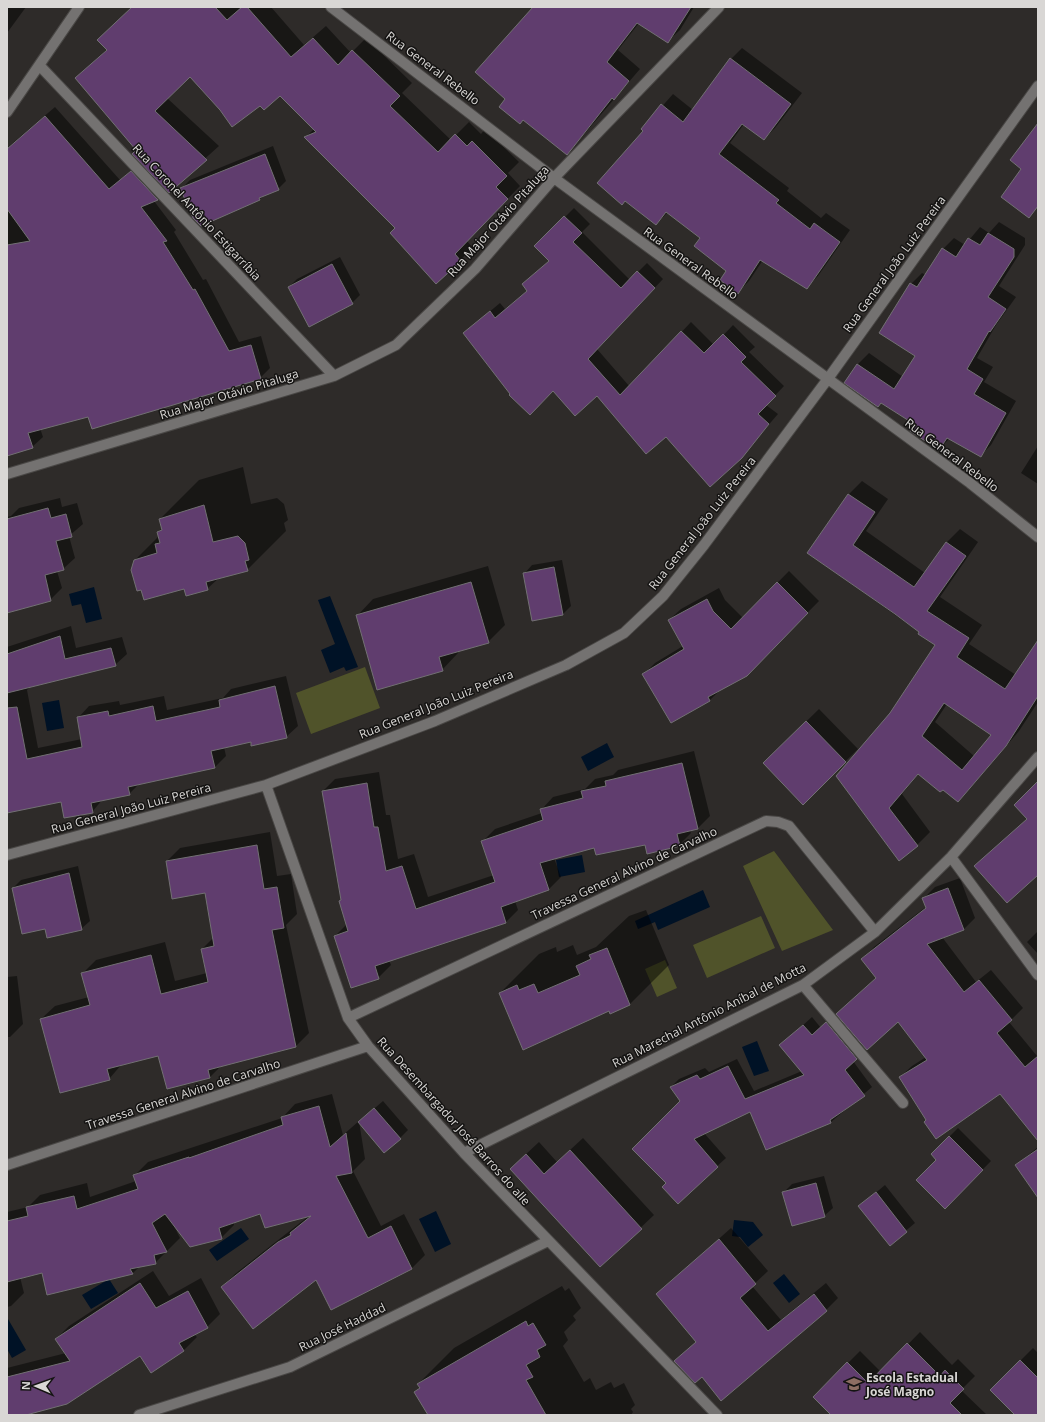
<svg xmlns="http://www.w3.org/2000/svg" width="1045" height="1422" font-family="'Open Sans',sans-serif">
<rect width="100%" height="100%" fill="#2e2b29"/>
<path fill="#50532a" d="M 365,667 L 380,708 L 311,734 L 296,693 Z
M 774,851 L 833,930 L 782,951 L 743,866 Z
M 761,916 L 775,948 L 707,978 L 693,945 Z
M 665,960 L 677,988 L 657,997 L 645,969 Z"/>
<path fill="#001226" d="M 94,587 L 102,619 L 86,623 L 81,604 L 72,606 L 69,594 Z
M 330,596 L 358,667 L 346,671 L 344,667 L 330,673 L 321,650 L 335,644 L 318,600 Z
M 59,700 L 64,728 L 47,731 L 42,703 Z
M 607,743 L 614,757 L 588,771 L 581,757 Z
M 582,855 L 585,872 L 559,877 L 556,860 Z
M 703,890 L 710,907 L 658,930 L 655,922 L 638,929 L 635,921 Z
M 757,1041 L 769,1071 L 754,1076 L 742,1047 Z
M 436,1211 L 451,1244 L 435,1252 L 419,1219 Z
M 734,1220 L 753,1222 L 763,1235 L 748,1247 L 740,1237 L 732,1236 Z
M 241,1228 L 249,1239 L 217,1261 L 209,1250 Z
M 784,1274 L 800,1294 L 789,1303 L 773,1283 Z
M 109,1279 L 118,1293 L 91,1309 L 82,1295 Z
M 8,1319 L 26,1350 L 12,1358 L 7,1349 Z"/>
<path fill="#0007" fill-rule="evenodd" d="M 7,7 L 26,7 L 7,33 Z
M 129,7 L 271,7 L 304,45 L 326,26 L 351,53 L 366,38 L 412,83 L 402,93 L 451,140 L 469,122 L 481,134 L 485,129 L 519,162 L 508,173 L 520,186 L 467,241 L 473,248 L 436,282 L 396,228 L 306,137 L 314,129 L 280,95 L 261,105 L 221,109 L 190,75 L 167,98 L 219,146 L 169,191 L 167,189 L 154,201 L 176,230 L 174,232 L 203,280 L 206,279 L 239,342 L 261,336 L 270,368 L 260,378 L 89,416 L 40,428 L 43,437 L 32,447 L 7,455 L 7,148 L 55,107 L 120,180 L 141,162 L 138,150 L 76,78 L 107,49 L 131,9 Z
M 534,7 L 694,7 L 680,30 L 668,41 L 639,23 L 618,50 L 640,69 L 567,154 L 506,99 Z
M 742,48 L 802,93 L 775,128 L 764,139 L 744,124 L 730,143 L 789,188 L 787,191 L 821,218 L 826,213 L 850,230 L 818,276 L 807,287 L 763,260 L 749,281 L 738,292 L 727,271 L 702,238 L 668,212 L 656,224 L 644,131 L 642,129 L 673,94 L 693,110 L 731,59 Z
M 273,146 L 286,181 L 278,189 L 264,195 L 260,199 L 201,225 L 182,188 L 190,180 Z
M 574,208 L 590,224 L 582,232 L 630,280 L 647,263 L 663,279 L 597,349 L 630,387 L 691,322 L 714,345 L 733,325 L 755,347 L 749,352 L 784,386 L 766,405 L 778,414 L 741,457 L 666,436 L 597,395 L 554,390 L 512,394 L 464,333 L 500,303 L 505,309 L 528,290 L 523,284 L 550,260 L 536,246 Z
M 999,222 L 1025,238 L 1025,245 L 999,286 L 1016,297 L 996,325 L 977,358 L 993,367 L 984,382 L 1016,401 L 991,445 L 980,456 L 950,438 L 939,449 L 915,424 L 846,382 L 858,364 L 869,353 L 903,377 L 916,355 L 911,284 L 922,273 L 926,275 L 943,249 L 954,238 L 965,245 L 980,227 L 989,233 Z
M 340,257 L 360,295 L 352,303 L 289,287 L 297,279 Z
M 1038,446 L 1038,484 L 1021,473 Z
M 243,467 L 251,504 L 277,498 L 284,504 L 288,520 L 284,523 L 286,531 L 247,570 L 219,578 L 207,589 L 185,587 L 135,560 L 159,536 L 158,532 L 162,528 L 160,519 L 199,480 Z
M 862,481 L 888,499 L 866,531 L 925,573 L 947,542 L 960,529 L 978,542 L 940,597 L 982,625 L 969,644 L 1016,675 L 1038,641 L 1038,702 L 1019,731 L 971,787 L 958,801 L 943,789 L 919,773 L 902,794 L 930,832 L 917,845 L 837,776 L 891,714 L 936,644 L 808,553 L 849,494 ZM 947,704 L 992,734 L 974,756 L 935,722 Z
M 60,498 L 62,507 L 77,503 L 83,524 L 69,536 L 75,558 L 63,569 L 57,571 L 62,588 L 50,600 L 7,612 L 7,517 L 11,516 L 19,508 Z
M 562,560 L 571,606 L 563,614 L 524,574 L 532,565 Z
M 488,566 L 505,625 L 488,642 L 458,651 L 458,653 L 442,670 L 357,616 L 373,599 Z
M 789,571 L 819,601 L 746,675 L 722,688 L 710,700 L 671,722 L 644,674 L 655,663 L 683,646 L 669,620 L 681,609 L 719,588 L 725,600 L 743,618 Z
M 71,626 L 76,648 L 122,637 L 127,654 L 115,665 L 31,686 L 27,690 L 38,748 L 82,739 L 78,718 L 89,706 L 119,701 L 120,705 L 164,696 L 167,710 L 223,698 L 231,689 L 286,676 L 298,726 L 286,737 L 251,741 L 224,747 L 226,756 L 215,767 L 139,784 L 129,794 L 103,799 L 92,812 L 62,801 L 7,812 L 7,647 Z
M 819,709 L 858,749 L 803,803 L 764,763 Z
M 694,751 L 710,816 L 698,828 L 690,830 L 691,833 L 679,845 L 646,843 L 595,847 L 554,858 L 561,877 L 549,889 L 515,901 L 518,910 L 506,922 L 389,960 L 391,965 L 378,978 L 335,936 L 347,924 L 323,791 L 335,779 L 379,772 L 386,815 L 390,815 L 398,859 L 414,854 L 428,897 L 494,875 L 483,841 L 495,829 L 542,813 L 541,810 L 553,797 L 585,789 L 595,779 L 613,775 L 618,770 Z
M 270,832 L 277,876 L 291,874 L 297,914 L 286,925 L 309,1033 L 296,1046 L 221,1066 L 210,1077 L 159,1054 L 122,1064 L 109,1079 L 41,1019 L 55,1006 L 89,997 L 83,973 L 96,960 L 165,942 L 175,981 L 207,973 L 202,949 L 214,937 L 206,892 L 167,861 L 180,848 Z
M 78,866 L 90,921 L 81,929 L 46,928 L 13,888 L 21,880 Z
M 960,878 L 975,918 L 964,929 L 942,937 L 976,982 L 991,970 L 1023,1008 L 1009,1022 L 1037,1056 L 1038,1055 L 1038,1139 L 1000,1092 L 927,1120 L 900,1077 L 912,1066 L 926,1057 L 898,1021 L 837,1014 L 877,977 L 863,959 L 874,947 L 927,906 L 924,898 L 935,887 Z
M 646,910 L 669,965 L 630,1004 L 610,1012 L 609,1010 L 500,993 L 539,954 L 556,947 L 557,952 L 573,945 L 577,955 L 596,947 L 629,916 Z
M 1038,931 L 1038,954 L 1027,942 Z
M 17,976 L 23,1024 L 10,1037 L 7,1037 L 7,977 Z
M 835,1015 L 865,1050 L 853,1061 L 872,1087 L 831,1122 L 767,1149 L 751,1111 L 704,1133 L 726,1158 L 678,1202 L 667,1183 L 681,1101 L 671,1087 L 679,1079 L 705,1068 L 709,1072 L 737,1059 L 754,1091 L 802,1071 L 781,1045 L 812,1017 L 821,1028 Z
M 332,1094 L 343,1135 L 359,1121 L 365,1159 L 353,1171 L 381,1226 L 404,1214 L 425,1255 L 412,1268 L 332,1309 L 316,1278 L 222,1287 L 235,1274 L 310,1215 L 261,1213 L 234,1222 L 234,1225 L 221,1238 L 172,1222 L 180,1238 L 155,1263 L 140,1266 L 133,1273 L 48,1294 L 43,1272 L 20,1277 L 24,1293 L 11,1306 L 7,1307 L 7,1212 L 28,1207 L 40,1195 L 87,1183 L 90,1197 L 136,1181 L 135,1175 L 148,1162 L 282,1118 L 295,1104 Z
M 383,1101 L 408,1130 L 400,1138 L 368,1114 Z
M 958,1128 L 991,1161 L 945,1208 L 938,1160 L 932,1154 Z
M 583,1138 L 654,1215 L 600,1266 L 524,1156 L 539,1142 L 557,1162 Z
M 1038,1147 L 1038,1193 L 1016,1165 Z
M 824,1176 L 833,1208 L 824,1216 L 783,1193 L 792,1184 Z
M 885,1185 L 915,1223 L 890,1244 L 860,1206 Z
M 731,1228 L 768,1271 L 752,1286 L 781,1320 L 826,1283 L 838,1298 L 826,1310 L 702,1376 L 675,1361 L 697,1341 L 657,1294 Z
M 153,1271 L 169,1296 L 201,1278 L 220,1314 L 207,1327 L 194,1334 L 197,1337 L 184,1350 L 152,1372 L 140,1354 L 22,1415 L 7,1415 L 7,1368 L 66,1353 L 56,1339 L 69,1326 Z
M 562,1286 L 565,1291 L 569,1288 L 581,1308 L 573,1316 L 576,1320 L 564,1332 L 568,1340 L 563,1346 L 584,1382 L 590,1378 L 596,1390 L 611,1382 L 614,1388 L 624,1383 L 635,1405 L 631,1409 L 633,1412 L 631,1415 L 459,1415 L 415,1392 L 420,1387 L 418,1384 L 454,1348 Z
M 920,1332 L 952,1365 L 958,1359 L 975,1376 L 961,1390 L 987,1415 L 832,1415 L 814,1397 L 860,1351 L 881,1372 Z
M 1033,1348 L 1038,1353 L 1038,1415 L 1016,1415 L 991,1390 Z"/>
<path fill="#603d6e" stroke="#727073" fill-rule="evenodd" d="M 132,7 L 215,7 L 227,20 L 242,7 L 247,7 L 291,57 L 313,38 L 338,65 L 352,50 L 400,96 L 390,106 L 438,152 L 455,134 L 467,146 L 472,141 L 507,176 L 496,187 L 508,199 L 455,254 L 461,261 L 436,284 L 390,233 L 395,228 L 304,137 L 316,132 L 280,96 L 264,110 L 260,106 L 232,127 L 220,110 L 190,77 L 155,111 L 207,160 L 169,193 L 132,154 L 136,150 L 75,78 L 107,50 L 97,40 Z
M 533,7 L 691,7 L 668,43 L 637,23 L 607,62 L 629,81 L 614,100 L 612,98 L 567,155 L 523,120 L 520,124 L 499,107 L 505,99 L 475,72 Z
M 730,58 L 791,104 L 764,140 L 742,124 L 719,154 L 779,200 L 776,203 L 810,229 L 814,223 L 840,242 L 807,289 L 760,260 L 738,294 L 720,280 L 726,271 L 694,246 L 700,238 L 666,212 L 656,225 L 625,201 L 622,205 L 597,183 L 643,131 L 641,129 L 661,104 L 683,122 Z
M 45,116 L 109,189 L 131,171 L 158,200 L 141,207 L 167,241 L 163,242 L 193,290 L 195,289 L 229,351 L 251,345 L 261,379 L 92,429 L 88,417 L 28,433 L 33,448 L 7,456 L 7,245 L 30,241 L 7,209 L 7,149 Z
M 1038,123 L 1038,206 L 1029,218 L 1001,197 L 1021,169 L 1010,160 Z
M 265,154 L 279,190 L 259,198 L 260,200 L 201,226 L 193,218 L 180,188 Z
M 564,216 L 582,233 L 573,242 L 621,288 L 637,271 L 655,288 L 588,359 L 620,395 L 681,331 L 704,353 L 723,334 L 746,357 L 741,362 L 776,396 L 758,414 L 769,424 L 742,458 L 710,487 L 666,437 L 646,454 L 597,396 L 575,416 L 553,391 L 530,415 L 509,395 L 510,394 L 463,333 L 490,311 L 495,318 L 527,291 L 522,284 L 549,261 L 534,246 Z
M 988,233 L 1014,249 L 1014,257 L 988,297 L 1006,309 L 990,332 L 989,331 L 967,369 L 983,379 L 974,394 L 1006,413 L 981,457 L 947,438 L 939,450 L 910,431 L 914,424 L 881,403 L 878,407 L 844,383 L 857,364 L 894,389 L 915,356 L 879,333 L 910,283 L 917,287 L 942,248 L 956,257 L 968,238 L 980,245 Z
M 332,264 L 353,304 L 309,327 L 288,287 Z
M 848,494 L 875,512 L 853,545 L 914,587 L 946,542 L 966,556 L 927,611 L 969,638 L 957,657 L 1005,689 L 1038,640 L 1038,696 L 1006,746 L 958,802 L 943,790 L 940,792 L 918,774 L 889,808 L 918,846 L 899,861 L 836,776 L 890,713 L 935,645 L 918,634 L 919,632 L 895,614 L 807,553 ZM 944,703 L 991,735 L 962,770 L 922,736 Z
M 204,505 L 213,542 L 238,536 L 245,543 L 249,560 L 245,561 L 248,571 L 206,582 L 208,590 L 186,596 L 184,589 L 144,600 L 141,590 L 137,591 L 131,570 L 134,560 L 157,553 L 155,544 L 160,543 L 157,532 L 162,530 L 159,519 Z
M 48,508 L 51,518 L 66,514 L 72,537 L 56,541 L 64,570 L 45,575 L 51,601 L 7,613 L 7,519 Z
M 554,567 L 563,615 L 532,621 L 523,573 Z
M 471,582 L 489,643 L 439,657 L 443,671 L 377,690 L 356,615 Z
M 777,582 L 808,613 L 747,676 L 708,697 L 710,701 L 671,723 L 642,674 L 684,649 L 668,620 L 707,599 L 713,611 L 731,629 Z
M 60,636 L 65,659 L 111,648 L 116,666 L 7,693 L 7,654 Z
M 275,686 L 287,738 L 251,746 L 251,742 L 211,751 L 215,768 L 128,787 L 130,795 L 91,803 L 93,813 L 64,818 L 61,802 L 7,813 L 7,708 L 17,707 L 27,759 L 82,747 L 77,717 L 108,711 L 109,716 L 153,706 L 156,721 L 220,707 L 219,700 Z
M 806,721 L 846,762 L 803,805 L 763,763 Z
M 682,763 L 698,829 L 677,834 L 680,846 L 647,854 L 645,845 L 596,855 L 594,848 L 540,863 L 549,890 L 501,907 L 506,923 L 375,966 L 379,979 L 351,988 L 334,936 L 348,931 L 339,901 L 341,900 L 322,791 L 367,783 L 374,827 L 378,827 L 386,871 L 402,866 L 416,909 L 495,882 L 481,841 L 543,820 L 540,809 L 583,798 L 581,791 L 606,786 L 605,781 Z
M 1038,781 L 1038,875 L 1007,903 L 974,866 L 1027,819 L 1014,805 Z
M 257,845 L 264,889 L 277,887 L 284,928 L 272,930 L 296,1047 L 208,1070 L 210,1078 L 167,1089 L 158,1056 L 107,1069 L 110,1080 L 60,1093 L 40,1019 L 90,1005 L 81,973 L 151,955 L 161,994 L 208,982 L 201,949 L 214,946 L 205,893 L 172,899 L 166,861 Z
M 69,873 L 82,930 L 47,938 L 45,929 L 22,934 L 12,888 Z
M 948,888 L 964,930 L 927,944 L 964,992 L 979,980 L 1012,1020 L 997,1033 L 1025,1067 L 1038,1056 L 1038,1141 L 1000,1094 L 936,1139 L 924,1122 L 926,1120 L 899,1077 L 927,1060 L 898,1022 L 867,1050 L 836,1014 L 876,978 L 861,959 L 926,908 L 922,898 Z
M 607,948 L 630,1005 L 610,1014 L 609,1011 L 523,1050 L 499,993 L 517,985 L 519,990 L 534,984 L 538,993 L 580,975 L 576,966 L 591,959 L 589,955 Z
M 826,1022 L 857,1059 L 845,1070 L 865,1096 L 830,1120 L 831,1123 L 766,1150 L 750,1112 L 694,1139 L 718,1167 L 678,1204 L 662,1187 L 666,1183 L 632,1149 L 680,1101 L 670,1087 L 697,1075 L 700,1079 L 728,1066 L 745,1099 L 804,1075 L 779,1045 L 803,1025 L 812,1035 Z
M 319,1106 L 330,1147 L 346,1133 L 352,1173 L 336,1176 L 368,1238 L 391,1226 L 412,1269 L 331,1310 L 316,1280 L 253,1329 L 221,1287 L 278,1242 L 291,1235 L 290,1233 L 311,1216 L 265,1228 L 260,1214 L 219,1228 L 222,1239 L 190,1247 L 165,1214 L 152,1223 L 167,1252 L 154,1255 L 156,1264 L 130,1269 L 133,1274 L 47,1295 L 42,1273 L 7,1282 L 7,1221 L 28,1216 L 26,1207 L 74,1196 L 77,1209 L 138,1189 L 133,1175 L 189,1157 L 189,1158 L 283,1125 L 281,1117 Z
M 374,1108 L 401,1139 L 384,1153 L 358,1122 Z
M 949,1136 L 983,1170 L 945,1209 L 916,1180 L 936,1160 L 931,1154 Z
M 1038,1149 L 1038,1198 L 1015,1165 Z
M 570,1150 L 642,1229 L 600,1267 L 510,1169 L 526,1154 L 544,1174 Z
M 816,1183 L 825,1217 L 792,1226 L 782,1192 Z
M 876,1192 L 907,1232 L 890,1246 L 858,1206 Z
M 719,1239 L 756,1284 L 740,1298 L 768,1331 L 814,1294 L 827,1311 L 721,1401 L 702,1377 L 695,1383 L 674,1361 L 696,1342 L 656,1294 Z
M 140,1283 L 156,1308 L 188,1291 L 208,1328 L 179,1343 L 184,1351 L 151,1373 L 140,1356 L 67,1404 L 26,1415 L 7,1415 L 7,1377 L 70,1361 L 55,1339 Z
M 526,1321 L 528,1326 L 533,1323 L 546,1345 L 537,1350 L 540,1357 L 526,1365 L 533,1377 L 526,1380 L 546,1415 L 428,1415 L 414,1392 L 420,1388 L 417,1384 Z
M 907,1343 L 940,1376 L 945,1370 L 964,1389 L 950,1403 L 962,1415 L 831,1415 L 813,1397 L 847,1362 L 868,1383 Z
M 1020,1360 L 1038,1378 L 1038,1415 L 1015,1415 L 990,1390 Z"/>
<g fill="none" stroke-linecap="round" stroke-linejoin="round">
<defs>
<path id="minor" d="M 331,7 L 554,178 L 970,483 L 1038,537
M 40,66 L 334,376
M 7,112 L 79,7
M 7,474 L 334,376 L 396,345 L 475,269 L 554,178 L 719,7
M 266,785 L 348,1018 L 368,1046 L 464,1153 L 717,1415
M 7,855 L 266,785 L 435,721 L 566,665 L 624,633 L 663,596 L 704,545 L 827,380 L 1038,86
M 951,857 L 1038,975
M 803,985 L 903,1103
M 348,1018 L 766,821 L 778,822 L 789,826 L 875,932
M 464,1153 L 803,985 L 875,932 L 951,857 L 1038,757
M 7,1165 L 368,1046
M 139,1415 L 290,1367 L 548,1241"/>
</defs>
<use href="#minor" stroke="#494745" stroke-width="12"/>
<use href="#minor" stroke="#747271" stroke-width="10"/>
</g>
<defs>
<symbol id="school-bare" viewBox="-9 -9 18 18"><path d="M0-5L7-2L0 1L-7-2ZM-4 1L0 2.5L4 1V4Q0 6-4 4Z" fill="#8d6e63" stroke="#151413" stroke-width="2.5" paint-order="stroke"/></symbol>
</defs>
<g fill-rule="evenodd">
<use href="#school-bare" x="843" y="1373" width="22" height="22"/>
</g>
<g text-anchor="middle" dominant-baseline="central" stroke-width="3" stroke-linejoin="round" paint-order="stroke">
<g font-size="12" fill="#d9d7d5" stroke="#151413">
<text transform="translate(433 68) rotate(37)">Rua General Rebello</text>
<text transform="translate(197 212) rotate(47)">Rua Coronel Antônio Estigarríbia</text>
<text transform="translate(498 221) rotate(-48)">Rua Major Otávio Pitaluga</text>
<text transform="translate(691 263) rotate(36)">Rua General Rebello</text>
<text transform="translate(894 264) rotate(-54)">Rua General João Luiz Pereira</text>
<text transform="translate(229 394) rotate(-17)">Rua Major Otávio Pitaluga</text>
<text transform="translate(952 455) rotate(37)">Rua General Rebello</text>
<text transform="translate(702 523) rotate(-52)">Rua General João Luiz Pereira</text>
<text transform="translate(436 704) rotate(-22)">Rua General João Luiz Pereira</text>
<text transform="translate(131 808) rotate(-15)">Rua General João Luiz Pereira</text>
<text transform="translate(624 873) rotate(-25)">Travessa General Alvino de Carvalho</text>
<text transform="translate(709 1015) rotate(-27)">Rua Marechal Antônio Aníbal de Motta</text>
<text transform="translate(183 1094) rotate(-18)">Travessa General Alvino de Carvalho</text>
<text transform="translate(454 1121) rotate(48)">Rua Desembargador José Barros do alle</text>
<text transform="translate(342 1327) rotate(-26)">Rua José Haddad</text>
</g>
<g font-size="12" font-weight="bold" fill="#d9d7d5" stroke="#151413" text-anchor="start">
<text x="866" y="1377">Escola Estadual<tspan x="866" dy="14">José Magno</tspan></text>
</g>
</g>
<rect width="1045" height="1422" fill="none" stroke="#d9d7d5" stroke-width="16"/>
<g transform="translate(36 1386) rotate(272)" stroke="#151413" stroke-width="3" paint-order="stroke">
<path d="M0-3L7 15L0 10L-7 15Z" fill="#d9d7d5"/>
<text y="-6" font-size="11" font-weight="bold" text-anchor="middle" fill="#d9d7d5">N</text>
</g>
</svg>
